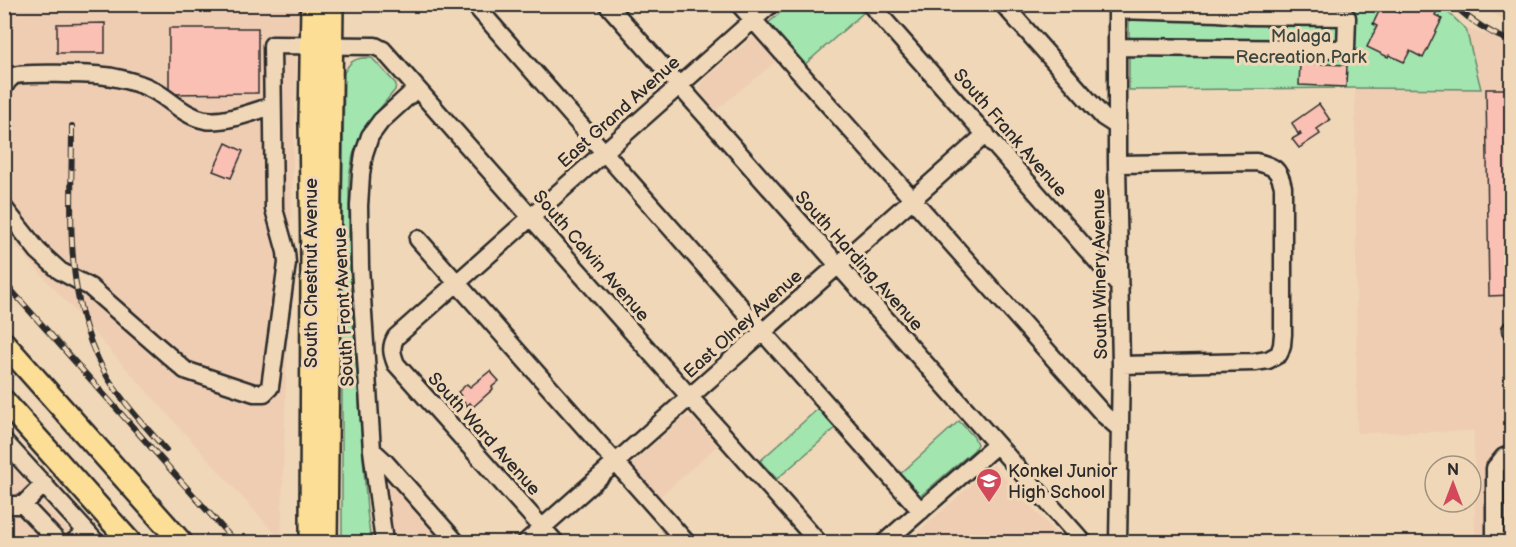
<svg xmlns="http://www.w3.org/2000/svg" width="1516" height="547" font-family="'Balsamiq Sans',sans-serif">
<rect width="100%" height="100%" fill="#f0d7b8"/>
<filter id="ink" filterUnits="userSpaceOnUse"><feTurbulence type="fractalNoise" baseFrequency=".0167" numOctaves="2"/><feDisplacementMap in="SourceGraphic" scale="12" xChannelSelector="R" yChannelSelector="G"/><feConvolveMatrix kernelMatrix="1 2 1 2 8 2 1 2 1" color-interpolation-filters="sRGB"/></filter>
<g filter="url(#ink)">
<path fill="#efcdb3" d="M 4,5 L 298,5 L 281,540 L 5,234 Z
M 1476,5 L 1511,5 L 1511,22 L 1504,19 Z
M 1466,29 L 1511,40 L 1511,542 L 1475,542 L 1474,431 L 1357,433 L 1355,88 L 1481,89 Z
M 757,33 L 779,59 L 716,110 L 702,95 L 700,88 L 702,82 Z
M 688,417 L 695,421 L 717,446 L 656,500 L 628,467 L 682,419 Z
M 5,459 L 78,542 L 5,542 Z
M 993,465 L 1064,542 L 907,542 Z
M 384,469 L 450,542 L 392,542 L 388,522 Z"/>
<path fill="#a3e5af" stroke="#67886d" stroke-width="1.5" d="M 789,5 L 855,5 L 863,13 L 802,67 L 765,26 Z
M 1132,5 L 1440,5 L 1466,29 L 1481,89 L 1355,88 L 1129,90 L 1129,57 L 1132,54 L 1132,40 L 1129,36 L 1129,20 L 1132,18 Z
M 363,58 L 372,58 L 396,84 L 395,90 L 368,123 L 361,135 L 353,155 L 349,177 L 349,235 L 352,307 L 367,511 L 371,542 L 342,542 L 342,235 L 344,73 C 349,63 353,59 363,58 Z
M 821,406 L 839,425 L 777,479 L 760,461 Z
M 959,421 L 974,437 L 977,444 L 974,450 L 918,498 L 898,476 Z"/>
<path fill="#fac0b3" stroke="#2b2b2b" stroke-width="1.5" d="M 1403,4 L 1425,4 L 1437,10 L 1435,15 L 1442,19 L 1423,58 L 1410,51 L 1404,62 L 1389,55 L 1388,57 L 1367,47 L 1377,26 L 1373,24 L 1382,5 L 1399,13 Z
M 105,23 L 105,53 L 57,53 L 57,24 Z
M 169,28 L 258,28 L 258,93 L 169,94 Z
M 1300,63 L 1347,65 L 1346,87 L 1299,85 Z
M 1486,89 L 1512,89 L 1512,295 L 1489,296 Z
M 1319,104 L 1330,120 L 1317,129 L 1320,134 L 1299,148 L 1292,139 L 1301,134 L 1300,132 L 1298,134 L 1292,123 Z
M 226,143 L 243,151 L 231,178 L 213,171 Z
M 490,371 L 499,381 L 492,387 L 493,389 L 473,407 L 470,403 L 467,406 L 460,397 L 461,396 L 458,392 L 467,384 L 470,387 Z"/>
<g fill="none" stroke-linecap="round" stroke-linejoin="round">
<defs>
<path id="minor" d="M 474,4 C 622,174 773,342 921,511
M 607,4 L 1083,542
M 739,4 L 1104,415 L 1120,429
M 870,4 L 1120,287
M 1003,4 L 1103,117 L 1117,126
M 1117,4 L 1117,164 L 1121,365 L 1118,542
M 1117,10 L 1218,13 L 1249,16 L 1347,17 L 1346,49 L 1117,47
M 4,87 C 6,83 9,79 13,76 C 20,72 94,74 105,76 C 116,77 139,83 149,88 C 169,97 183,116 205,120 C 225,123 252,112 272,106
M 1117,164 L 1256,162 C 1274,166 1279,169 1283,187 L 1283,334 L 1282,345 L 1279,354 L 1268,360 L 1255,362 L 1121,365
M 4,208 L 38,251 L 60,271 L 90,287 L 185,370 L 254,393 L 264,393 L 270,387 L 287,263 L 286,252 L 274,209 L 272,45 L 375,46 L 383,50 L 818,542
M 418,239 L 686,542
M 1511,330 L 1512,330
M 4,441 L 96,542
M 372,450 L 385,462 L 456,542
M 44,484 L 23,505 L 58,542
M 4,505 L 23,505
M 73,542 L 87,532
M 384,542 L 372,450 L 360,267 L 359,206 L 361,174 L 364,154 L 370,136 L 381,121 L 416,89
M 526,542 L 986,134
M 555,542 L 396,364 C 392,354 390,347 396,337 L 771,4
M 885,542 L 996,445
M 1495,542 L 1495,468 L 1504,457 L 1512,454"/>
<path id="major" d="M 4,343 L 181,542
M 4,401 L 130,542
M 311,542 L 312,258 L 310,122 L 312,4
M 326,542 L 332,4"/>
</defs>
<use href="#minor" stroke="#2b2b2b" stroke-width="21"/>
<use href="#major" stroke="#2b2b2b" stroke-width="26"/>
<use href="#minor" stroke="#f0d7b8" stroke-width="16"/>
<use href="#major" stroke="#fdde96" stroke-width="21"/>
<defs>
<path id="rail" d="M 1452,4 C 1470,20 1489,33 1512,42
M 72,126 C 72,211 62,301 108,378 C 124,404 146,427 166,450
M 4,282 L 235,542"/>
</defs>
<use href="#rail" stroke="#2b2b2b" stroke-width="6"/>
<use href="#rail" stroke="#f0d7b8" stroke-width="4" stroke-dasharray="11" stroke-linecap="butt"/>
</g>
</g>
<defs>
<symbol id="school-pin" viewBox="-11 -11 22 30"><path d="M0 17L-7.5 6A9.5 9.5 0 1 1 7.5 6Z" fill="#d1495b" stroke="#f0d7b8"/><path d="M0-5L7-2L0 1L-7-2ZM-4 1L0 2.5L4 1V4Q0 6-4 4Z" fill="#fff"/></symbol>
</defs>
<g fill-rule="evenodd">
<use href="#school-pin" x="974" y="466" width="30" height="40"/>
</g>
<g text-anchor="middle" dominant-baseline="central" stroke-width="6" stroke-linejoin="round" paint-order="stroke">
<g font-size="18" fill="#3d473f" stroke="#f0d7b8">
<text x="1301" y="36">Malaga<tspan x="1301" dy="21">Recreation Park</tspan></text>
</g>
<g font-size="18" fill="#2b2b2b" stroke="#f0d7b8">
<text transform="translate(619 112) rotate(-42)">East Grand Avenue</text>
<text transform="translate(1010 133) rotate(49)">South Frank Avenue</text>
<text transform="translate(591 256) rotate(49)">South Calvin Avenue</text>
<text transform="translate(859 261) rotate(48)">South Harding Avenue</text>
<text transform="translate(311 273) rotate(-90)">South Chestnut Avenue</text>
<text transform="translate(1100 274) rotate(-91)">South Winery Avenue</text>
<text transform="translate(344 307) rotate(-93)">South Front Avenue</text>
<text transform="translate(743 324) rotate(-42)">East Olney Avenue</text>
<text transform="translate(484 434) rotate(48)">South Ward Avenue</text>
</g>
<g font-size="18" fill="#2b2b2b" stroke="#f0d7b8" text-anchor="start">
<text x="1008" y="471">Konkel Junior<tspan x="1008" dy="21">High School</tspan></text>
</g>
</g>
<rect width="1516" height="547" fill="none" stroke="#f0d7b8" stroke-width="24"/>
<rect x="12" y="12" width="1492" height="523" fill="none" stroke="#2b2b2b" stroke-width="2" filter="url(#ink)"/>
<g transform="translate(1453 484)"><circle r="28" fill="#f0d7b8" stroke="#a19280" stroke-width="1.5"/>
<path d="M0-4.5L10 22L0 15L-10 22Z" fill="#d1495b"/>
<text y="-9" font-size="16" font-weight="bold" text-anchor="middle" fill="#2b2b2b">N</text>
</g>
</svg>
